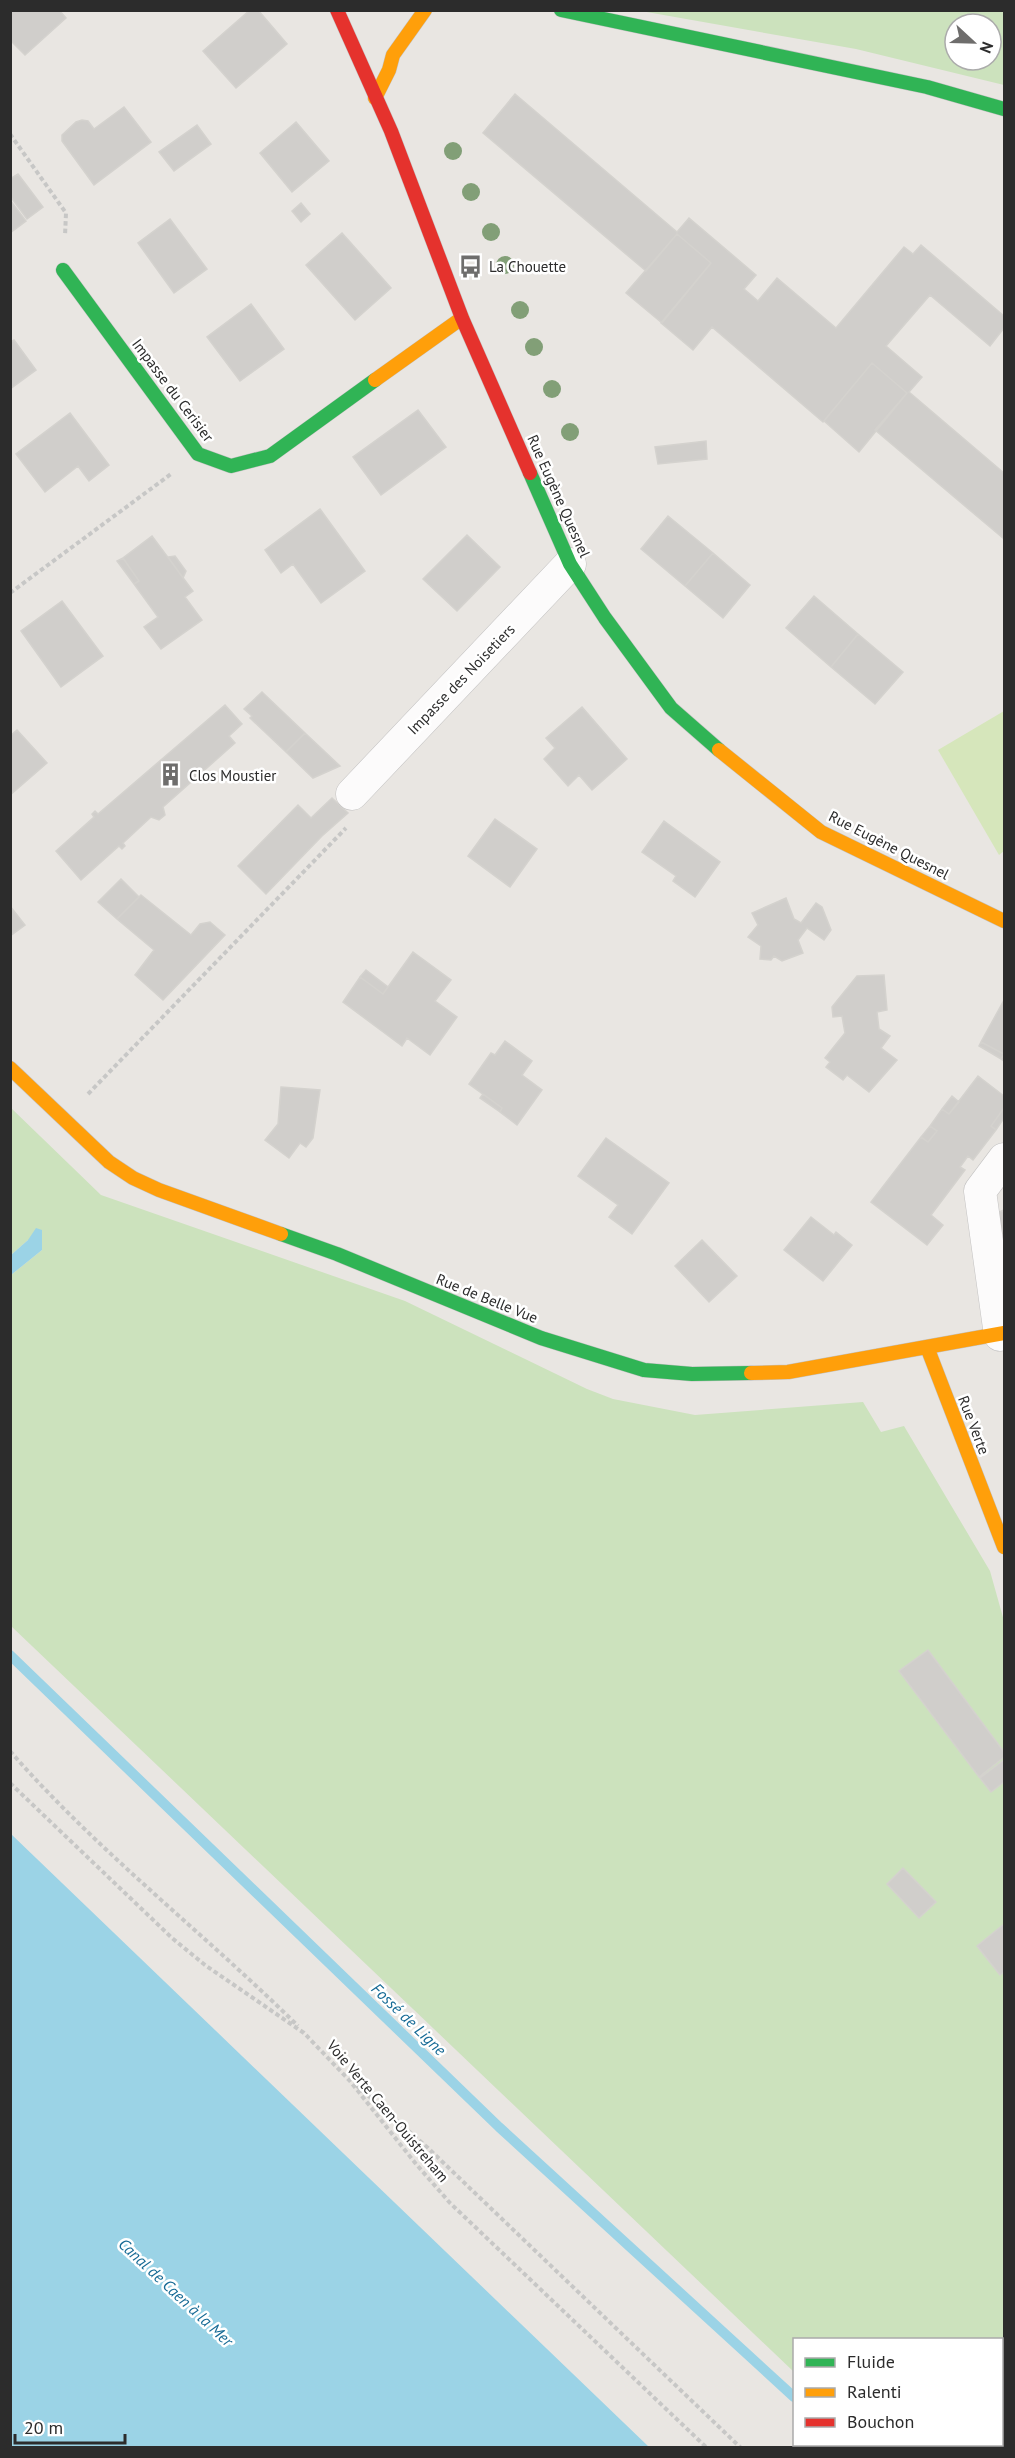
<svg xmlns="http://www.w3.org/2000/svg" width="1015" height="2458" font-family="'PT Sans',sans-serif">
<rect width="100%" height="100%" fill="#e9e6e2"/>
<path fill="#cce2bd" fill-rule="evenodd" d="M 641,11 L 1004,11 L 1004,85 L 856,49 ZM 955,24 L 991,24 L 991,60 L 955,60 Z
M 10,1107 L 101,1195 L 405,1301 L 587,1389 L 613,1399 L 695,1415 L 863,1402 L 881,1432 L 904,1426 L 990,1571 L 1004,1621 L 1004,2447 L 876,2447 L 873,2445 L 1002,2444 L 1002,2340 L 794,2340 L 794,2372 L 11,1626 L 11,1275 L 42,1250 L 28,1240 L 11,1255 Z"/>
<path fill="#d6e6bb" d="M 1004,711 L 1004,851 L 999,855 L 938,750 Z"/>
<path fill="#9bd3e6" d="M 36,1228 L 42,1230 L 42,1250 L 11,1275 L 11,1255 L 28,1240 Z
M 11,1834 L 649,2447 L 11,2447 Z"/>
<g fill="none" stroke-linecap="round" stroke-linejoin="round">
<path stroke="#9bd3e6" stroke-width="10" d="M 10,1655 L 499,2127 L 794,2397
M 846,2444 L 849,2448"/>
</g>
<path fill="#d0cecb" stroke="#d4d2ce" stroke-width="1.5" d="M 10,10 L 59,10 L 66,18 L 25,55 L 10,40 Z
M 250,10 L 258,10 L 287,44 L 236,88 L 203,51 Z
M 515,94 L 677,232 L 689,218 L 756,275 L 744,289 L 758,301 L 777,278 L 836,328 L 904,247 L 913,254 L 921,245 L 1004,316 L 1004,328 L 990,346 L 930,295 L 886,346 L 922,377 L 909,392 L 1004,473 L 1004,539 L 875,430 L 907,393 L 872,363 L 823,422 L 712,327 L 693,350 L 661,323 L 711,263 L 677,234 L 646,271 L 483,133 Z
M 124,107 L 151,142 L 94,185 L 62,141 L 62,135 L 76,122 L 82,120 L 88,121 L 94,129 Z
M 296,122 L 329,161 L 292,192 L 260,153 Z
M 197,125 L 211,144 L 174,171 L 159,152 Z
M 18,174 L 43,207 L 27,219 L 10,196 L 10,179 Z
M 10,200 L 26,221 L 10,233 Z
M 301,203 L 310,214 L 301,222 L 292,211 Z
M 170,219 L 207,269 L 174,293 L 138,243 Z
M 342,233 L 391,288 L 355,320 L 306,265 Z
M 677,234 L 711,263 L 662,323 L 626,293 Z
M 251,304 L 284,349 L 240,381 L 207,337 Z
M 14,340 L 36,370 L 10,389 L 10,342 Z
M 872,363 L 907,393 L 859,452 L 824,421 Z
M 418,410 L 446,447 L 381,495 L 353,457 Z
M 70,413 L 109,465 L 89,481 L 78,466 L 45,492 L 16,454 Z
M 706,441 L 707,459 L 658,464 L 655,447 Z
M 320,509 L 365,571 L 321,603 L 293,564 L 281,573 L 265,550 Z
M 668,516 L 713,553 L 685,586 L 641,549 Z
M 467,535 L 500,567 L 457,611 L 423,579 Z
M 152,536 L 193,591 L 185,597 L 202,620 L 161,649 L 144,627 L 158,617 L 134,584 L 139,581 L 123,558 Z
M 713,553 L 750,585 L 723,618 L 685,586 Z
M 175,556 L 186,571 L 183,578 L 168,557 Z
M 123,558 L 139,581 L 134,584 L 117,561 Z
M 814,596 L 858,634 L 831,667 L 786,628 Z
M 62,601 L 103,656 L 61,687 L 21,631 Z
M 858,634 L 903,672 L 875,704 L 831,667 Z
M 262,692 L 305,733 L 286,752 L 250,718 L 252,716 L 244,709 Z
M 225,705 L 242,724 L 229,736 L 235,743 L 163,807 L 165,815 L 159,820 L 151,817 L 123,843 L 125,846 L 122,849 L 119,846 L 81,880 L 56,851 L 94,817 L 92,814 L 95,811 L 98,814 Z
M 582,707 L 627,759 L 592,790 L 579,775 L 568,786 L 544,759 L 555,748 L 546,738 Z
M 17,730 L 47,763 L 10,795 L 10,736 Z
M 305,733 L 340,766 L 313,778 L 286,752 Z
M 332,798 L 348,813 L 322,836 L 266,894 L 238,866 L 298,805 L 311,818 Z
M 495,819 L 537,849 L 510,887 L 468,856 Z
M 664,821 L 720,862 L 695,897 L 673,881 L 676,876 L 642,852 Z
M 121,879 L 139,897 L 117,919 L 98,902 Z
M 141,895 L 191,935 L 200,924 L 210,922 L 225,935 L 163,1000 L 135,975 L 154,950 L 117,919 Z
M 786,898 L 794,919 L 801,923 L 816,903 L 822,907 L 831,930 L 824,940 L 807,928 L 798,940 L 803,953 L 782,961 L 774,956 L 771,960 L 760,959 L 761,946 L 748,937 L 758,925 L 752,913 Z
M 10,906 L 25,925 L 10,936 Z
M 413,952 L 451,980 L 435,1001 L 457,1017 L 430,1055 L 407,1038 L 402,1046 L 343,1002 L 360,977 L 383,994 Z
M 366,970 L 388,987 L 383,994 L 360,977 Z
M 884,975 L 887,1010 L 877,1012 L 879,1029 L 890,1036 L 881,1048 L 897,1060 L 869,1092 L 847,1075 L 843,1080 L 826,1067 L 830,1062 L 825,1058 L 845,1033 L 842,1016 L 833,1017 L 832,1007 L 857,976 Z
M 1004,1000 L 1004,1061 L 1001,1059 L 1004,1054 L 981,1042 Z
M 505,1041 L 532,1061 L 522,1075 L 542,1090 L 517,1125 L 500,1112 L 502,1108 L 469,1084 L 491,1053 L 495,1055 Z
M 981,1042 L 1004,1054 L 1001,1059 L 979,1046 Z
M 978,1076 L 1004,1096 L 1004,1108 L 991,1126 L 996,1130 L 973,1160 L 968,1156 L 960,1167 L 965,1170 L 931,1215 L 943,1225 L 927,1245 L 871,1202 L 921,1137 L 928,1142 L 937,1131 L 930,1126 L 942,1109 L 949,1114 Z
M 281,1087 L 320,1090 L 313,1138 L 306,1147 L 300,1143 L 289,1158 L 265,1140 L 278,1124 Z
M 483,1094 L 502,1108 L 500,1112 L 480,1098 Z
M 952,1096 L 959,1102 L 949,1114 L 942,1109 Z
M 1004,1108 L 1004,1118 L 996,1130 L 991,1126 Z
M 930,1126 L 937,1131 L 928,1142 L 921,1137 Z
M 606,1138 L 669,1183 L 632,1234 L 609,1217 L 618,1205 L 578,1176 Z
M 1004,1210 L 1004,1237 L 997,1213 Z
M 811,1217 L 834,1235 L 836,1232 L 852,1245 L 823,1281 L 784,1250 Z
M 702,1240 L 737,1276 L 709,1302 L 675,1266 Z
M 928,1650 L 1004,1752 L 1004,1757 L 979,1777 L 899,1671 Z
M 1004,1760 L 1004,1782 L 991,1792 L 980,1778 Z
M 903,1868 L 936,1902 L 919,1918 L 887,1884 Z
M 1004,1924 L 1004,1972 L 1000,1975 L 977,1946 Z"/>
<g fill="none" stroke-linecap="round" stroke-linejoin="round">
<defs>
<path id="street" d="M 352,794 L 570,564
M 1000,1335 L 980,1191 L 1004,1159"/>
<path id="fast" d="M 561,10 L 927,87 L 1004,109
M 63,270 L 198,454 L 231,466 L 270,456 L 375,380
M 530,473 L 570,564 L 605,618 L 671,708 L 719,750
M 281,1234 L 337,1254 L 541,1338 L 644,1370 L 692,1374 L 751,1373"/>
<path id="slow" d="M 375,98 L 389,70 L 393,55 L 425,10
M 375,380 L 462,318
M 719,750 L 821,832 L 1004,921
M 10,1068 L 109,1162 L 133,1178 L 159,1190 L 281,1234
M 927,1347 L 1004,1547
M 751,1373 L 788,1372 L 1004,1333"/>
<path id="jam" d="M 337,10 L 391,131 L 462,318 L 530,473"/>
</defs>
<use href="#street" stroke="#c3c2c2" stroke-width="33"/>
<use href="#fast" stroke="#c3c2c2" stroke-width="15"/>
<use href="#slow" stroke="#c3c2c2" stroke-width="15"/>
<use href="#jam" stroke="#c3c2c2" stroke-width="15"/>
<path stroke="#c7c7c6" stroke-width="4" stroke-dasharray="4.5 3" stroke-linecap="butt" d="M 10,134 L 66,213 L 65,236
M 10,593 L 171,474
M 88,1094 L 346,828
M 10,1751 C 97,1851 204,1933 298,2026
M 10,1783 L 172,1938 L 205,1965 L 304,2033 L 350,2081 L 416,2164 L 450,2203 L 707,2448
M 357,2086 L 428,2148 L 741,2448"/>
<use href="#street" stroke="#fcfbfb" stroke-width="32"/>
<use href="#fast" stroke="#30b455" stroke-width="14"/>
<use href="#slow" stroke="#ff9f0a" stroke-width="14"/>
<use href="#jam" stroke="#e5322d" stroke-width="14"/>
</g>
<g fill="#829f77">
<circle cx="453" cy="151" r="9"/>
<circle cx="471" cy="192" r="9"/>
<circle cx="491" cy="232" r="9"/>
<circle cx="505" cy="265" r="9"/>
<circle cx="520" cy="310" r="9"/>
<circle cx="534" cy="347" r="9"/>
<circle cx="552" cy="389" r="9"/>
<circle cx="570" cy="432" r="9"/>
</g>
<defs>
<symbol id="bus-bare" viewBox="-9 -9 18 18"><path d="M-5-6H5V4H4V6H2V4H-2V6H-4V4H-5ZM-3.5-4V0h7V-4ZM-3.5 1.2v1.5H-2V1.2ZM2 1.2v1.5H3.5V1.2Z" fill="#6e6d6c" stroke="#fff" stroke-width="2.5" paint-order="stroke"/></symbol>
<symbol id="building-bare" viewBox="-9 -9 18 18"><path d="M-4-6H4V6H1V3H-1V6H-4ZM-2.5-4.3h1.7v1.8h-1.7ZM.8-4.3h1.7v1.8H.8ZM-2.5-1h1.7V.8h-1.7ZM.8-1h1.7V.8H.8Z" fill="#6e6d6c" stroke="#fff" stroke-width="2.5" paint-order="stroke"/></symbol>
</defs>
<g fill-rule="evenodd">
<use href="#bus-bare" x="454" y="250" width="33" height="33"/>
<use href="#building-bare" x="154" y="758" width="33" height="33"/>
</g>
<g text-anchor="middle" dominant-baseline="central" stroke-width="5" stroke-linejoin="round" paint-order="stroke">
<g font-size="15" fill="#2c2c2c" stroke="#fff" text-anchor="start">
<text x="489" y="266">La Chouette</text>
<text x="189" y="775">Clos Moustier</text>
</g>
<g font-size="15" fill="#2c2c2c" stroke="#fff">
<text transform="translate(173 390) rotate(53)">Impasse du Cerisier</text>
<text transform="translate(559 496) rotate(66)">Rue Eugène Quesnel</text>
<text transform="translate(461 679) rotate(-46)">Impasse des Noisetiers</text>
<text transform="translate(889 845) rotate(27)">Rue Eugène Quesnel</text>
<text transform="translate(487 1298) rotate(22)">Rue de Belle Vue</text>
<text transform="translate(974 1425) rotate(69)">Rue Verte</text>
<text transform="translate(388 2111) rotate(50)">Voie Verte Caen-Ouistreham</text>
</g>
<g font-size="16" font-style="italic" fill="#166a95" stroke="#fff">
<text transform="translate(409 2019) rotate(44)">Fossé de Ligne</text>
<text transform="translate(176 2292) rotate(43)">Canal de Caen à la Mer</text>
</g>
</g>
<rect width="1015" height="2458" fill="none" stroke="#2c2c2c" stroke-width="24"/>
<rect x="793" y="2338" width="210" height="108" fill="#ffffff" stroke="#ababab" stroke-width="1.5"/>
<rect x="805" y="2358" width="30" height="9" fill="#30b455" stroke="#ababab" stroke-width="1.5"/>
<text x="847" y="2368" font-size="18" fill="#2c2c2c">Fluide</text>
<rect x="805" y="2388" width="30" height="9" fill="#ff9f0a" stroke="#ababab" stroke-width="1.5"/>
<text x="847" y="2398" font-size="18" fill="#2c2c2c">Ralenti</text>
<rect x="805" y="2418" width="30" height="9" fill="#e5322d" stroke="#ababab" stroke-width="1.5"/>
<text x="847" y="2428" font-size="18" fill="#2c2c2c">Bouchon</text>
<g transform="translate(973 42) rotate(112)"><circle r="28" fill="#ffffff" stroke="#ababab" stroke-width="1.5"/>
<path d="M0-4.5L10 22L0 15L-10 22Z" fill="#6e6d6c"/>
<text y="-9" font-size="16" font-weight="bold" text-anchor="middle" fill="#2c2c2c">N</text>
</g>
<path d="M15 2434v9h110v-9" fill="none" stroke="#2c2c2c" stroke-width="3"/>
<text x="24" y="2434" font-size="18" fill="#2c2c2c" stroke="#ffffff" stroke-width="4.5" paint-order="stroke">20 m</text>
</svg>
